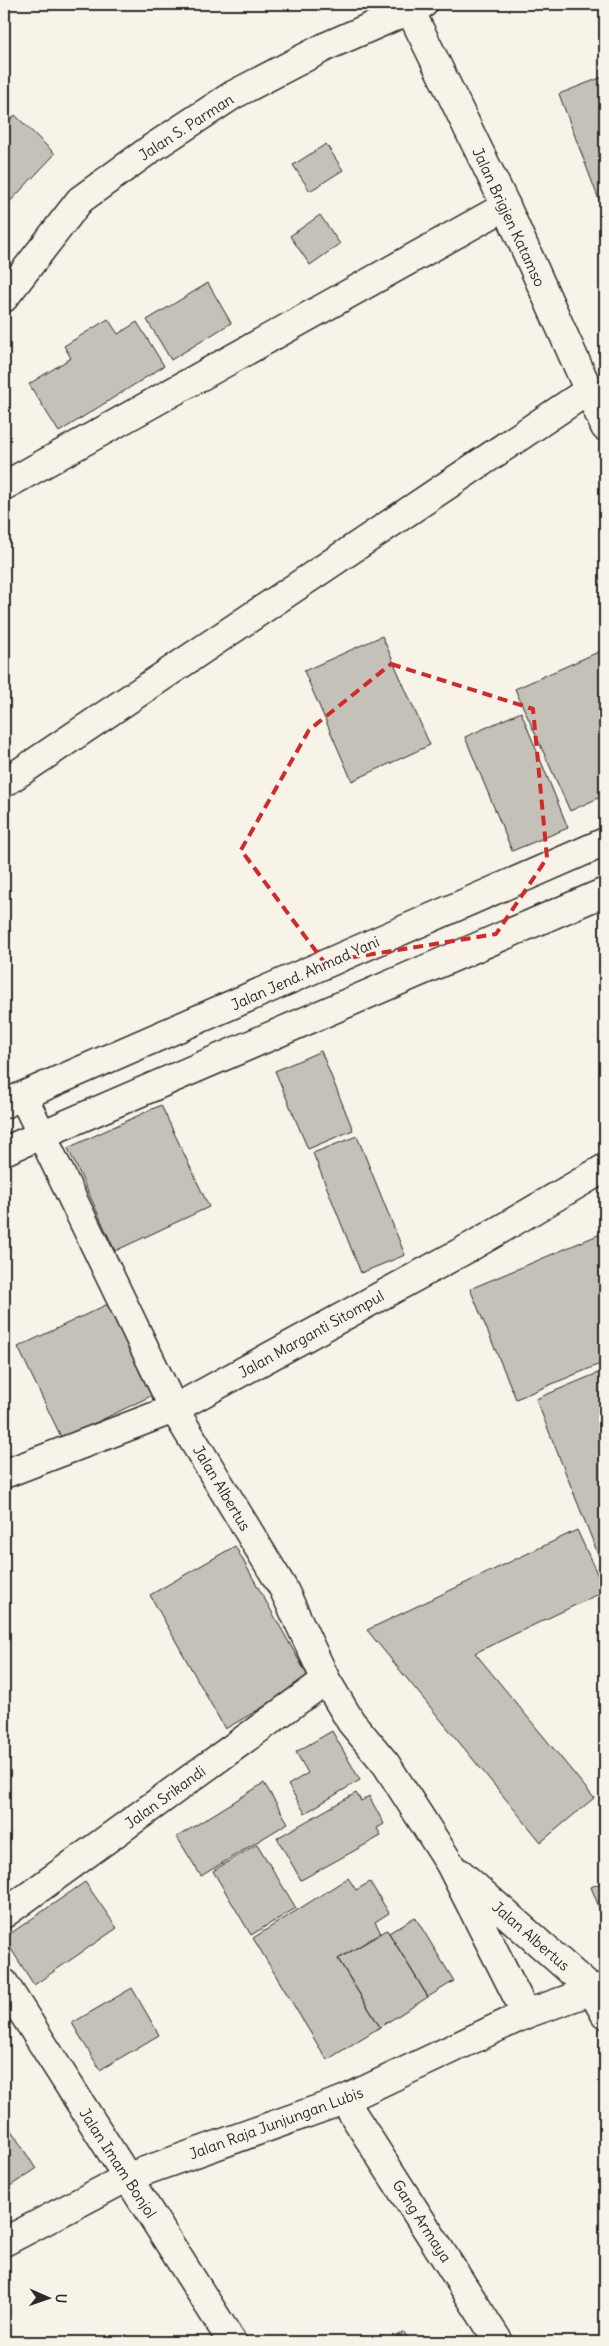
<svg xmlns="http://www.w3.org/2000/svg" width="609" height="2346" font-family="Delius,sans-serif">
<rect width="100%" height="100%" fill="#f7f3e8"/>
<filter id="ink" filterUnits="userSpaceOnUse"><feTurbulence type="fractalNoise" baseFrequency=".02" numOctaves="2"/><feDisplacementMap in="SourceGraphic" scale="10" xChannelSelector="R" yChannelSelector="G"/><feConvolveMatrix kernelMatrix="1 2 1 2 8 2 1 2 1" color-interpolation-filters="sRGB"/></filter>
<g filter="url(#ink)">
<path fill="#c4c1b9" stroke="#2b2b2b" d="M 605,76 L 605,216 L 559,94 Z
M 15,115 L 55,154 L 4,208 L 4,127 Z
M 326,144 L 343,170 L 310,191 L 293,165 Z
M 320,215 L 340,244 L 310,265 L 290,236 Z
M 208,283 L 231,323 L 171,360 L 147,320 Z
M 108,319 L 118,334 L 137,322 L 164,366 L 59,432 L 29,384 L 71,358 L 64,346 Z
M 382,636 L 430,745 L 352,781 L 304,671 Z
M 605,649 L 605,795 L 570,811 L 515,689 Z
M 521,712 L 568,828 L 512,851 L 465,737 Z
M 321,1051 L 353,1130 L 308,1149 L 275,1071 Z
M 161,1105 L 209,1207 L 115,1251 L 68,1148 Z
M 357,1136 L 405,1255 L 361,1273 L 313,1153 Z
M 605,1232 L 605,1362 L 516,1399 L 470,1289 Z
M 110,1303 L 153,1395 L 62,1439 L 18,1347 Z
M 605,1370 L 605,1563 L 602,1564 L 536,1399 Z
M 577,1530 L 605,1591 L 475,1653 L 594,1798 L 541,1842 L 367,1630 Z
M 235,1546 L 310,1680 L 225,1729 L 150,1595 Z
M 332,1731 L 360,1780 L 305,1813 L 288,1785 L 308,1773 L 296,1752 Z
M 264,1783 L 288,1823 L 201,1876 L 177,1837 Z
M 356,1793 L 361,1801 L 369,1796 L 384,1824 L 377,1828 L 381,1836 L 301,1880 L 277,1838 Z
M 257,1844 L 296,1908 L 251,1935 L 213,1871 Z
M 348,1878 L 356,1890 L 370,1882 L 389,1913 L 375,1922 L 381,1933 L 338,1959 L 380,2027 L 327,2060 L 253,1938 Z
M 605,1881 L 605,1922 L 591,1887 Z
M 85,1882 L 117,1928 L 34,1985 L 4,1938 Z
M 415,1917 L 454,1981 L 428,1997 L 389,1933 Z
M 387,1930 L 428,1997 L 380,2027 L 338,1959 Z
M 132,1988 L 159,2035 L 100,2070 L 72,2023 Z
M 4,2118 L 9,2127 L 4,2130 Z
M 9,2127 L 36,2169 L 4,2190 L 4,2130 Z
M 404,2332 L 410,2342 L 388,2342 Z"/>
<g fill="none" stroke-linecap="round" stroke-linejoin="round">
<defs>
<path id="minor" d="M 4,486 L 506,206
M 4,783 L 589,390
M 23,1096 L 174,1409 L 283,1588 L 326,1680 L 351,1722 L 386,1764 L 450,1864 L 526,2014
M 4,1474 L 174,1409 L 472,1246 L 605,1168
M 460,1873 L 591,1989 L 605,2014
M 4,1914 L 326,1680
M 4,1983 L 232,2342
M 344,2100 L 499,2342"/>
<path id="tertiary" d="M 409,8 L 506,206 L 605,427
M 4,1104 L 605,842
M 4,1151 L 605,892
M 4,2242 L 128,2177 L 344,2100 L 526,2014 L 605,1986"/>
<path id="secondary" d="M 4,298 L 80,200 L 152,148 L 233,95 L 327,46 L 423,4"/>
</defs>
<use href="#minor" stroke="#2b2b2b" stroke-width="31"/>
<use href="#tertiary" stroke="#2b2b2b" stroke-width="31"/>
<use href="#secondary" stroke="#2b2b2b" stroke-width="31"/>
<use href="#minor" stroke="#f7f3e8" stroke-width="28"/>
<use href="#tertiary" stroke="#f7f3e8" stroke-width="28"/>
<use href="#secondary" stroke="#f7f3e8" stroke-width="28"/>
</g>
</g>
<path fill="none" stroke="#d62828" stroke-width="4" stroke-dasharray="10 6" stroke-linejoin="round" d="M 391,664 L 533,709 L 547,858 L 496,934 L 324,962 L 241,850 L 309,730 Z"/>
<g text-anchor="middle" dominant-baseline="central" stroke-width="4.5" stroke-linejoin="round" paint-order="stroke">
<g font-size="15" fill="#2b2b2b" stroke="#f7f3e8">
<text transform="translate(186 127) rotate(-33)">Jalan S. Parman</text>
<text transform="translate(509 217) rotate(65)">Jalan Brigjen Katamso</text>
<text transform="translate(305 973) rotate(-24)">Jalan Jend. Ahmad Yani</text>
<text transform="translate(311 1334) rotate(-29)">Jalan Marganti Sitompul</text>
<text transform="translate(222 1488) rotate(59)">Jalan Albertus</text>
<text transform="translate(165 1797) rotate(-36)">Jalan Srikandi</text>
<text transform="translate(531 1936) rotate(41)">Jalan Albertus</text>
<text transform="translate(276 2123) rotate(-20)">Jalan Raja Junjungan Lubis</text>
<text transform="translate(118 2163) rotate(57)">Jalan Imam Bonjol</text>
<text transform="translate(422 2221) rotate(57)">Gang Armaya</text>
</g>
</g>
<rect width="609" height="2346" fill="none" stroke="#f7f3e8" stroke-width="20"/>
<rect x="10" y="10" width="589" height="2326" fill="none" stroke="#2b2b2b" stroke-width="2" filter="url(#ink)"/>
<g transform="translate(48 2298) rotate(92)" stroke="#f7f3e8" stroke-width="4" paint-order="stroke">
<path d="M0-4L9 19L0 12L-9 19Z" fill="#2b2b2b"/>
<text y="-8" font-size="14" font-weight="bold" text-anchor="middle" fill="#2b2b2b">U</text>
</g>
</svg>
